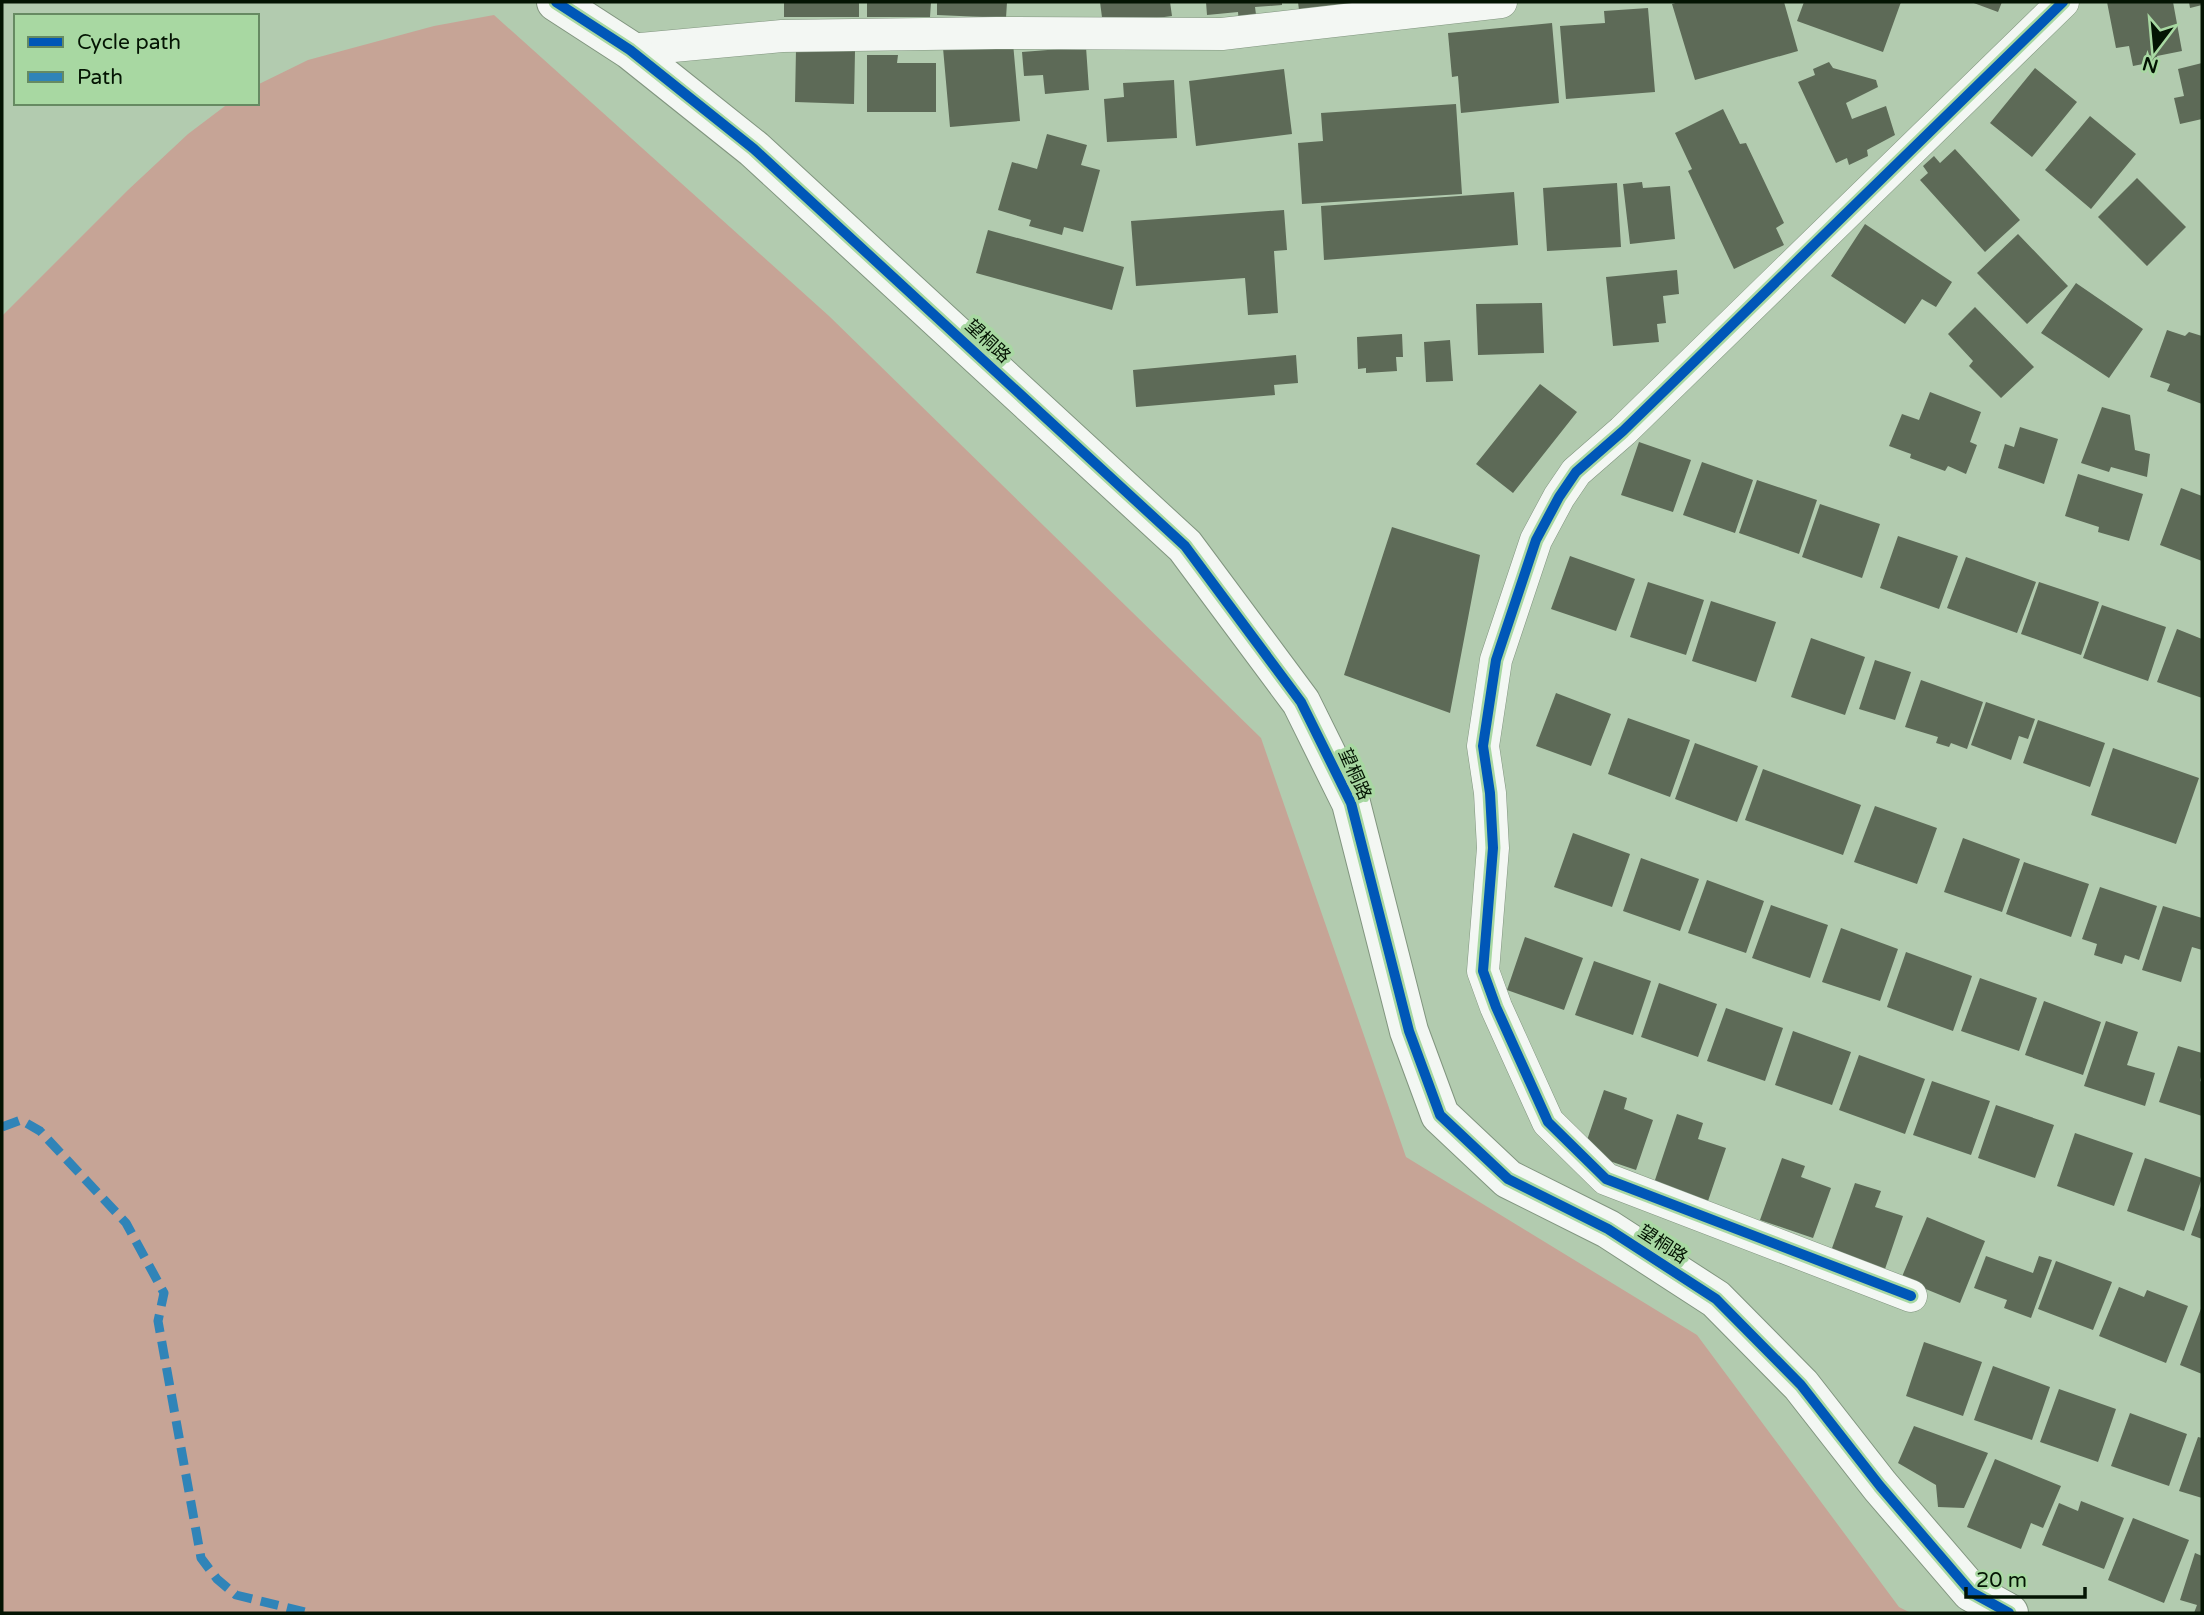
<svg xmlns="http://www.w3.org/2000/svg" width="2204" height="1615" font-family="'Varela Round','Noto Sans SC',sans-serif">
<rect width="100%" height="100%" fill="#b2cbaf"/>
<path fill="#c6a496" d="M 494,15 L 829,316 L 1261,738 L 1406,1157 L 1697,1335 L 1899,1607 L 1911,1613 L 2,1613 L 2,316 L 128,190 L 188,134 L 229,103 L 257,103 L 257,85 L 308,60 L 434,26 Z"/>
<path fill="#5d6a57" d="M 784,2 L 859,2 L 859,17 L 784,17 Z
M 867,2 L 931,2 L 930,17 L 867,17 Z
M 937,2 L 1007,2 L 1006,18 L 937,15 Z
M 1100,2 L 1170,2 L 1172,16 L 1103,25 Z
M 1206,2 L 1282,2 L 1282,5 L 1255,7 L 1257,22 L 1239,24 L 1238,12 L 1207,15 Z
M 1298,2 L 1380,2 L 1300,18 Z
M 1679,2 L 1784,2 L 1798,51 L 1695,80 L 1672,4 Z
M 1804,2 L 1901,2 L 1883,52 L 1797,21 Z
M 1971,2 L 2002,2 L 1998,12 Z
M 2107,2 L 2173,2 L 2182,51 L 2157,56 L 2158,61 L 2133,66 L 2129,46 L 2116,48 Z
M 2189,2 L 2202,2 L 2202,5 L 2190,8 Z
M 1648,8 L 1655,92 L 1566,99 L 1560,26 L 1605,23 L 1604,11 Z
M 1552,23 L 1559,103 L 1461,113 L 1458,76 L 1452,77 L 1448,33 Z
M 1013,43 L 1020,121 L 950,127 L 943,48 Z
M 1086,47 L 1089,90 L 1045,94 L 1043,75 L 1024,76 L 1022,52 Z
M 796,49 L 855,51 L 854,104 L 795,102 Z
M 867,55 L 898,55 L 897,63 L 936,63 L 936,112 L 867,112 Z
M 1829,62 L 1833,68 L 1876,80 L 1878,87 L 1846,103 L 1852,119 L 1886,106 L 1895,135 L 1867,150 L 1868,156 L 1849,165 L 1847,158 L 1836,163 L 1798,82 L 1815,75 L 1813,69 Z
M 2202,63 L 2202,119 L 2180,124 L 2174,98 L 2184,96 L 2178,69 Z
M 2035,68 L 2077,102 L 2032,157 L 1990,123 Z
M 1284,69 L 1292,134 L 1196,146 L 1189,81 Z
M 1174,80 L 1177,138 L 1107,142 L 1104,99 L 1124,97 L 1123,83 Z
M 1456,104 L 1462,194 L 1302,204 L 1298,143 L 1323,141 L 1321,113 Z
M 1723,109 L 1740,144 L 1746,143 L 1784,223 L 1776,228 L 1784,245 L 1734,269 L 1688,171 L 1692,169 L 1675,133 Z
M 2090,116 L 2136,154 L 2091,209 L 2045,170 Z
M 1047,134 L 1087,145 L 1081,165 L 1100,170 L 1083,232 L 1064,227 L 1062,235 L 1029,226 L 1031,220 L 998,210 L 1012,162 L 1037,169 Z
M 1955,149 L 2020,220 L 1985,252 L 1920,180 L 1928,173 L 1923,166 L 1934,156 L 1940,163 Z
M 2137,178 L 2186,227 L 2147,266 L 2098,217 Z
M 1642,182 L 1643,188 L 1670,186 L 1675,239 L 1630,244 L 1623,184 Z
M 1617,183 L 1621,247 L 1547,251 L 1543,188 Z
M 1514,192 L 1518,245 L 1324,260 L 1321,206 Z
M 1284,210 L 1287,250 L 1274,251 L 1278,313 L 1248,315 L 1245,278 L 1136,286 L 1131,221 Z
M 1865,224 L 1952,282 L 1936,307 L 1922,299 L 1905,324 L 1831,276 Z
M 988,230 L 1124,267 L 1112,310 L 976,273 Z
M 2018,234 L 2068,286 L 2027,324 L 1977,273 Z
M 1677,270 L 1679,294 L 1663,296 L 1666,323 L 1657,324 L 1659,342 L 1613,346 L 1606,277 Z
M 2076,283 L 2143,329 L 2109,378 L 2041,333 Z
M 1542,303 L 1544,353 L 1478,355 L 1476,304 Z
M 1975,307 L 2034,367 L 2001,398 L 1969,366 L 1973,361 L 1948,334 Z
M 2167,330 L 2185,336 L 2189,332 L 2202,336 L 2202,404 L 2167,391 L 2170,384 L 2150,377 Z
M 1402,334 L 1403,357 L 1396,357 L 1397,371 L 1366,373 L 1366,368 L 1358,369 L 1357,337 Z
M 1450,340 L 1453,381 L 1426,382 L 1424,342 Z
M 1296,355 L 1298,383 L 1274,385 L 1275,395 L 1136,407 L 1133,370 Z
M 1540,384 L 1577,412 L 1513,493 L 1476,464 Z
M 1930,392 L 1981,412 L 1970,442 L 1977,445 L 1966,474 L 1948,466 L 1945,471 L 1910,458 L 1911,454 L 1889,446 L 1902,414 L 1919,420 Z
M 2102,407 L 2130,415 L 2135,450 L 2150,454 L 2147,477 L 2111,467 L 2109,472 L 2081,463 Z
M 2020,427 L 2058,439 L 2044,484 L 1998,468 L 2005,444 L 2014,447 Z
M 1639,442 L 1691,460 L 1673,512 L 1621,495 Z
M 1702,462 L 1753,480 L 1735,533 L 1683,515 Z
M 2078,474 L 2143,494 L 2129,541 L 2098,532 L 2099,527 L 2065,516 Z
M 1757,480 L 1817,500 L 1799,554 L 1739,533 Z
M 2181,488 L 2202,496 L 2202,561 L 2160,545 Z
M 1820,504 L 1880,524 L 1862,578 L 1802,557 Z
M 1392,527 L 1480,555 L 1450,713 L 1344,675 Z
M 1898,536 L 1958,556 L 1939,609 L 1880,588 Z
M 1570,556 L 1635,579 L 1616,631 L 1551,609 Z
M 1966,557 L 2036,582 L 2017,633 L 1947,608 Z
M 1648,582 L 1704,600 L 1686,655 L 1630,637 Z
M 2039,582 L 2099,602 L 2081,655 L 2021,634 Z
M 1711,601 L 1776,622 L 1756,682 L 1692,661 Z
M 2102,605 L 2166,627 L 2148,681 L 2083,658 Z
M 2177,629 L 2202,639 L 2202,698 L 2157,682 Z
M 1811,638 L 1865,657 L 1845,715 L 1791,697 Z
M 1875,660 L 1911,672 L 1895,720 L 1859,709 Z
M 1921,680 L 1983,702 L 1967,749 L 1951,743 L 1949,747 L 1936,743 L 1938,737 L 1905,727 Z
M 1556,693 L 1611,714 L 1591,766 L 1536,746 Z
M 1986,702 L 2035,719 L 2028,739 L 2019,736 L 2011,760 L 1971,745 Z
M 1628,718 L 1690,740 L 1670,797 L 1608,774 Z
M 2038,720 L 2105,743 L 2090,787 L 2023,763 Z
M 1695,743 L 1758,766 L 1737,822 L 1675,799 Z
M 2113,748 L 2199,778 L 2176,844 L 2091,815 Z
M 1763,769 L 1861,805 L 1843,855 L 1745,820 Z
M 1875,806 L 1937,828 L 1917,884 L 1854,862 Z
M 1573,833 L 1630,854 L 1612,907 L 1554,887 Z
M 1963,838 L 2020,859 L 2002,912 L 1944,892 Z
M 1641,858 L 1699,879 L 1680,931 L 1623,911 Z
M 2024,862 L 2089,884 L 2071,937 L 2006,914 Z
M 1707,880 L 1764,901 L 1746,953 L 1688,933 Z
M 2100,887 L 2157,906 L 2139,960 L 2125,955 L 2122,964 L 2094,955 L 2097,944 L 2082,939 Z
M 1771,905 L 1828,925 L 1810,978 L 1752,958 Z
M 2163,906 L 2202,918 L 2202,950 L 2192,947 L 2181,982 L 2142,970 Z
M 1841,928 L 1898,949 L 1880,1001 L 1822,982 Z
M 1525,937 L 1583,958 L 1564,1010 L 1507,990 Z
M 1906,952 L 1972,976 L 1953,1031 L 1887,1007 Z
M 1594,961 L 1651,981 L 1633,1035 L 1575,1015 Z
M 1980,978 L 2037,998 L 2019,1051 L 1961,1031 Z
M 1659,983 L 1717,1004 L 1698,1057 L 1641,1037 Z
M 2044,1001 L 2101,1022 L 2083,1075 L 2025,1055 Z
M 1726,1008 L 1783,1028 L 1765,1081 L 1707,1061 Z
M 2106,1021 L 2138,1032 L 2127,1065 L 2155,1073 L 2145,1106 L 2084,1086 Z
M 1793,1031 L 1851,1052 L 1832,1105 L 1775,1085 Z
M 2178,1046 L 2202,1053 L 2202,1073 L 2200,1081 L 2202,1082 L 2202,1116 L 2159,1102 Z
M 1859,1055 L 1925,1079 L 1905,1134 L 1839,1110 Z
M 1932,1081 L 1990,1101 L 1971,1155 L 1913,1135 Z
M 1604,1090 L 1627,1098 L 1624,1109 L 1653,1120 L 1636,1170 L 1583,1152 Z
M 1996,1105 L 2054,1125 L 2035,1178 L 1978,1158 Z
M 1677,1114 L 1703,1123 L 1698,1139 L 1726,1148 L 1708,1201 L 1654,1183 Z
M 2075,1133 L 2133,1153 L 2114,1206 L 2057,1186 Z
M 1782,1158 L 1805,1166 L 1801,1177 L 1831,1188 L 1813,1238 L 1760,1220 Z
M 2145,1158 L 2202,1178 L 2184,1231 L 2127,1211 Z
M 1855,1183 L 1881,1191 L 1875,1207 L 1903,1216 L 1885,1269 L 1831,1251 Z
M 2202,1203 L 2202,1239 L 2191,1235 Z
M 1927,1217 L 1985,1241 L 1960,1303 L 1901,1279 Z
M 1986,1256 L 2033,1273 L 2039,1256 L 2052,1260 L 2031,1318 L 2004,1308 L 2007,1300 L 1974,1288 Z
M 2056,1261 L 2112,1282 L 2093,1330 L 2038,1309 Z
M 2119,1287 L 2144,1297 L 2147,1290 L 2188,1306 L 2166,1363 L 2099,1336 Z
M 2202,1306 L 2202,1374 L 2180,1365 Z
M 1924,1342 L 1982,1362 L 1963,1416 L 1906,1396 Z
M 1993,1366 L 2050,1387 L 2032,1440 L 1974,1420 Z
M 2059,1389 L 2116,1409 L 2098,1462 L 2040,1442 Z
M 2130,1413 L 2187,1434 L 2169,1486 L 2111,1466 Z
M 1914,1426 L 1988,1453 L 1964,1508 L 1938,1507 L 1936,1485 L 1898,1463 Z
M 2198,1437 L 2202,1438 L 2202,1498 L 2179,1491 Z
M 1995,1459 L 2061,1486 L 2043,1528 L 2031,1523 L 2021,1549 L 1967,1527 Z
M 2081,1501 L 2124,1518 L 2104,1569 L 2042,1545 L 2059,1503 L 2078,1511 Z
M 2133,1518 L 2189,1540 L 2164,1603 L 2108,1580 Z
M 2195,1553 L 2202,1556 L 2202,1613 L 2194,1613 L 2197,1605 L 2180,1600 Z"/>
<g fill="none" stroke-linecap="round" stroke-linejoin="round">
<defs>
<path id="street" d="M 630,50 L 782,36 L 996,33 L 1222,34 L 1501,2
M 1911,1296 L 1606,1179 L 1548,1122 L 1496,1007 L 1483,971 L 1493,848 L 1490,793 L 1483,746 L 1496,660 L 1536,540 L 1559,497 L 1576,472 L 1623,431 L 2063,2"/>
<path id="secondary" d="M 556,2 L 630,50 L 754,149 L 1185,546 L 1301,702 L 1351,803 L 1409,1031 L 1440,1115 L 1508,1179 L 1608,1229 L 1716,1299 L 1801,1385 L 1880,1486 L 1971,1592 L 2009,1613"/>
</defs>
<use href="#street" stroke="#81957f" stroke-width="33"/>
<use href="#secondary" stroke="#81957f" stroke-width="40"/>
<use href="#street" stroke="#f3f7f3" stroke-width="32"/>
<use href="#secondary" stroke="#f3f7f3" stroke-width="38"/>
<path stroke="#3084b8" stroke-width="9" stroke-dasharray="18 9" stroke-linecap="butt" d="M 2,1127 L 21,1120 L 40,1131 L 126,1223 L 164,1293 L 158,1321 L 201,1558 L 217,1579 L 236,1595 L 309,1613"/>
<defs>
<path id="cycleway" d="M 556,2 L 630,50 L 754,149 L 1185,546 L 1301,702 L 1351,803 L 1409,1031 L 1440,1115 L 1508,1179 L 1608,1229 L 1716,1299 L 1801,1385 L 1880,1486 L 1971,1592 L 2009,1613
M 1911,1296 L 1606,1179 L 1548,1122 L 1496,1007 L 1483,971 L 1493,848 L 1490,793 L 1483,746 L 1496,660 L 1536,540 L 1559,497 L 1576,472 L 1623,431 L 2063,2"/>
</defs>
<use href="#cycleway" stroke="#a8d8a2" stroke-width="15"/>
<use href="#cycleway" stroke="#0057b8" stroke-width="10"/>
</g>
<g text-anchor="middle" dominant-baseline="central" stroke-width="7" stroke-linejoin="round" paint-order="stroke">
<g font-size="18" fill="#041403" stroke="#a8d8a2">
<text transform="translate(988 341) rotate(43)">望桐路</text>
<text transform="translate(1355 774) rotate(66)">望桐路</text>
<text transform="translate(1663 1244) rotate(33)">望桐路</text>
</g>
</g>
<rect width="2204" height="1615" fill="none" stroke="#041403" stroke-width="7"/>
<rect x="14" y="14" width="245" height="91" fill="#a8d8a2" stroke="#668a62" stroke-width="2"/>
<rect x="28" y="37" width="35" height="10" fill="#0057b8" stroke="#668a62" stroke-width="2"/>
<text x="77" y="49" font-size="21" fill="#041403">Cycle path</text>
<rect x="28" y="72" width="35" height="10" fill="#3084b8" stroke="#668a62" stroke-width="2"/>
<text x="77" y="84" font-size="21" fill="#041403">Path</text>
<g transform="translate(2155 49) rotate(196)" stroke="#a8d8a2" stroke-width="5" paint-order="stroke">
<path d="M0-5L12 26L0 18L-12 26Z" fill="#041403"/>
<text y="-10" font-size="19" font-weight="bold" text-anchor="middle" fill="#041403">N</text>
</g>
<path d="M1966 1587v10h119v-10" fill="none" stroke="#041403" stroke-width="3.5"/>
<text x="1976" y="1587" font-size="21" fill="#041403" stroke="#a8d8a2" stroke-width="5" paint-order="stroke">20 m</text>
</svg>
